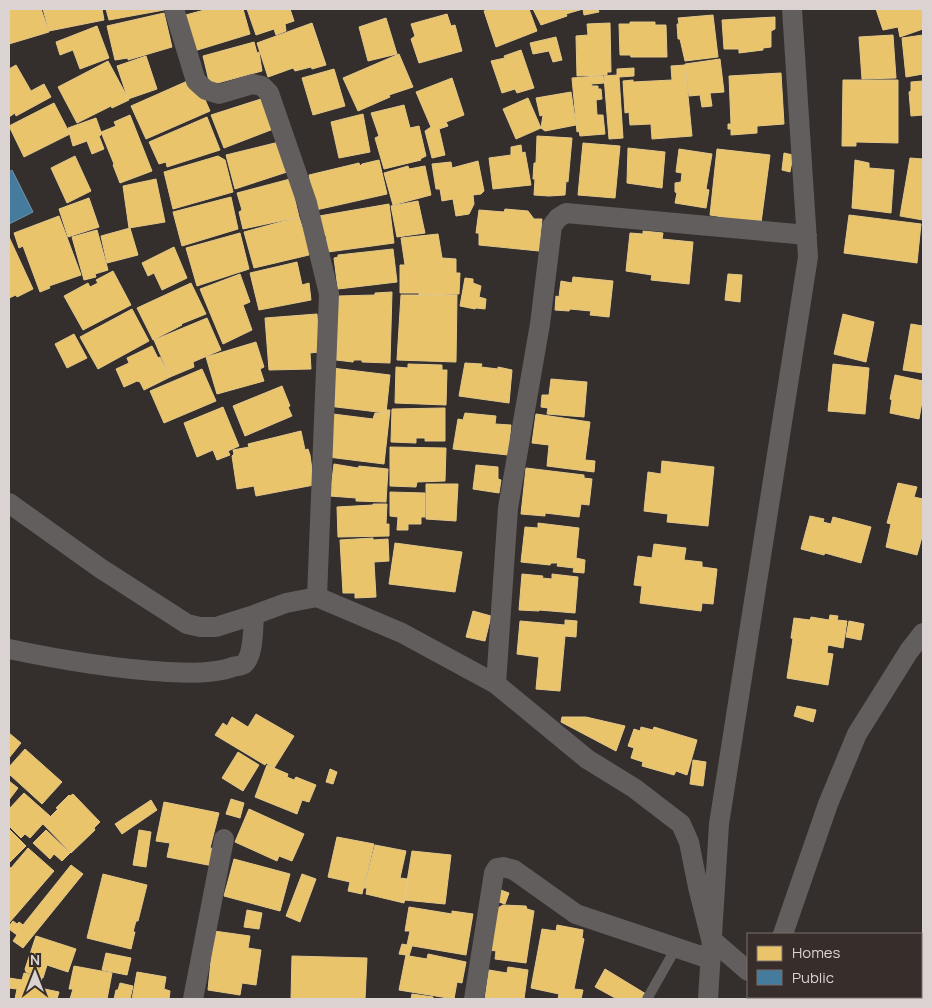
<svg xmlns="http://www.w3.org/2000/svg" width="932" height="1008" font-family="Manrope,sans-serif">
<rect width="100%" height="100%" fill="#342e2d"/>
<path fill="#e9c46a" stroke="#e4c889" d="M 9,9 L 41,9 L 49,32 L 9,44 Z
M 43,9 L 102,9 L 104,20 L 49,31 Z
M 106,9 L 164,9 L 164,10 L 109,20 Z
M 208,9 L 243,9 L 250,34 L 191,52 L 182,16 Z
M 247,9 L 290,9 L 294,21 L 285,24 L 286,31 L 276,35 L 274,29 L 256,35 Z
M 490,9 L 529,9 L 537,31 L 496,47 L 484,11 Z
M 533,9 L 564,9 L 567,16 L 541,25 Z
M 565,9 L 598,9 L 599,12 L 584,15 L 583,9 L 566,14 Z
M 876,9 L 923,9 L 923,29 L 900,37 L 898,27 L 883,30 Z
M 164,13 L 172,47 L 128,60 L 128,58 L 115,60 L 107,26 Z
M 447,14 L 451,26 L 455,25 L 462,51 L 419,63 L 411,39 L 415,36 L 411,24 Z
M 713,15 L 718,57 L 685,61 L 680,39 L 678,39 L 677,24 L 679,24 L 678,18 Z
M 775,17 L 775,29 L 771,31 L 771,47 L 763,48 L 763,50 L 739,53 L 739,49 L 724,49 L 722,20 Z
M 386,18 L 397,54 L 368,61 L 359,27 Z
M 630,22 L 655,22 L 655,25 L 666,25 L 667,57 L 631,57 L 630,55 L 620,55 L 619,24 L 630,24 Z
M 312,23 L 326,65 L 312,69 L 311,67 L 295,71 L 293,68 L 268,77 L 257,43 Z
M 610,23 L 611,72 L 607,72 L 607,75 L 577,76 L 576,36 L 588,35 L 587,24 Z
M 97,26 L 109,58 L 80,69 L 73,50 L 60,55 L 56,42 Z
M 893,35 L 896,78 L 862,79 L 859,37 Z
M 923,35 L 923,74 L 906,77 L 902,38 Z
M 556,37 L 562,60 L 553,62 L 549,51 L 533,54 L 530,43 Z
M 254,42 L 257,53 L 259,52 L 262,71 L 210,85 L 203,56 Z
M 521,50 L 534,88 L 517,93 L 515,89 L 502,93 L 491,61 L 505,58 L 504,56 Z
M 399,54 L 413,87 L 389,95 L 390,97 L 358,111 L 343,78 Z
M 146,56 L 157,89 L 128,99 L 117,66 Z
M 720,59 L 724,92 L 710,93 L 712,106 L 702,107 L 700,95 L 689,96 L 685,64 Z
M 108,61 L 129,100 L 112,108 L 111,106 L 77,123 L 58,87 Z
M 16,65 L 31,91 L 44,84 L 51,97 L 16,116 L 15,113 L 9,117 L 9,69 Z
M 685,65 L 692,136 L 652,139 L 651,124 L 630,125 L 629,112 L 625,113 L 623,81 L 633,80 L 633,82 L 672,80 L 671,66 Z
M 634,68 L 634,76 L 619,77 L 623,138 L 609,139 L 604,76 L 617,75 L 617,69 Z
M 334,69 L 345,106 L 313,115 L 302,78 Z
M 781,73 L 784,124 L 757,126 L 757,133 L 731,135 L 731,129 L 728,129 L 728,124 L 731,124 L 729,76 Z
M 597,76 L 603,76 L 604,83 L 591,84 L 592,86 L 598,86 L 598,89 L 601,89 L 602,99 L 596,100 L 597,115 L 603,115 L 605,134 L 580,136 L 579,131 L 577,132 L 572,78 Z
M 452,78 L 464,115 L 446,122 L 448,126 L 439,129 L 445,155 L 432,158 L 425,131 L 431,127 L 416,92 Z
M 192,79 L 203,95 L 210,111 L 146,139 L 131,106 Z
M 843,80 L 898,80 L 898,143 L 856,142 L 856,146 L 842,146 Z
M 923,81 L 923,115 L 911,116 L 909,92 L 911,91 L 911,82 Z
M 571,92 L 576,125 L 545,131 L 541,128 L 543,115 L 540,116 L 536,98 Z
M 528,98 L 541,128 L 516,139 L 503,109 Z
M 261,99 L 276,128 L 224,148 L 211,115 Z
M 54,103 L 70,134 L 24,157 L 9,126 Z
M 404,105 L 410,128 L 419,126 L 426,156 L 420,159 L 421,160 L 384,169 L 375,138 L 379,136 L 371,113 Z
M 363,114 L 370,152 L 339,158 L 331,122 Z
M 130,115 L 152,171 L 120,183 L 113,165 L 114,164 L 101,132 L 116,126 L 114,122 Z
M 207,117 L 220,150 L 167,167 L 166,162 L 159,164 L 149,142 Z
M 96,118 L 101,132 L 101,135 L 99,136 L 104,149 L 92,154 L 87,141 L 73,146 L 68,128 Z
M 537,136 L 572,138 L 568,182 L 566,181 L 565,195 L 549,196 L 534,195 L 535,179 L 533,179 L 534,163 L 536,163 Z
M 279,142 L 287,172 L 235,189 L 226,155 Z
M 583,143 L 620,146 L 615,198 L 578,195 Z
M 521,145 L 522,153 L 525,152 L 531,185 L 493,189 L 489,158 L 511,155 L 511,147 Z
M 628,148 L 665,152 L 662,188 L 627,183 Z
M 679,149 L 712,154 L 706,189 L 709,190 L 706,208 L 675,203 L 677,193 L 675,192 L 675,183 L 681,182 L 682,173 L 676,172 Z
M 717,149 L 770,155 L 761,223 L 710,215 Z
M 784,153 L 793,155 L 790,172 L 782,170 Z
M 75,156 L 91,191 L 67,203 L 51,168 Z
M 218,156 L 225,160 L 233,192 L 173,209 L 164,172 Z
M 910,158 L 923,159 L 923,220 L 900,216 Z
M 379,160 L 387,194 L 316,210 L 309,175 L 359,163 L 360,166 L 362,164 Z
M 855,160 L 869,163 L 869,168 L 894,170 L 891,213 L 852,208 Z
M 478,161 L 484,191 L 481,194 L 473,195 L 474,204 L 469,214 L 456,216 L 453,199 L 442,201 L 440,189 L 436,189 L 432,164 L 451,162 L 452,168 Z
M 408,166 L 409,169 L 425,166 L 431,195 L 393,205 L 384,173 Z
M 156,179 L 165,222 L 129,228 L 123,186 Z
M 290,179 L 299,217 L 243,229 L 239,212 L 242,210 L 237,193 Z
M 231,197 L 238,229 L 182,246 L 173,212 Z
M 89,198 L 99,227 L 68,237 L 59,209 Z
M 418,201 L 425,233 L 397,237 L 391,206 Z
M 389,204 L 394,243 L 328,252 L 326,236 L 320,235 L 319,216 Z
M 505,209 L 528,211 L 534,219 L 542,219 L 539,251 L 479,245 L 479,233 L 476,233 L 479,210 L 504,212 Z
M 849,215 L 921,224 L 917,263 L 844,253 Z
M 59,216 L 81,275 L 49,286 L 50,288 L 40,292 L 23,246 L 19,248 L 14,233 Z
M 299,217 L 303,229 L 308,228 L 309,255 L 254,268 L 244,232 Z
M 130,228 L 138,255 L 107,263 L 101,236 Z
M 97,230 L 108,270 L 95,274 L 96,277 L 84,280 L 72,237 Z
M 643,231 L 663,233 L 662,239 L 693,242 L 689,284 L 651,280 L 652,275 L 626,271 L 630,233 L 643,234 Z
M 240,233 L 249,269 L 197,286 L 186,248 Z
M 438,234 L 442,258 L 456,259 L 456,273 L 460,273 L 459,294 L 419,295 L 419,293 L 400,293 L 400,265 L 405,265 L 401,238 Z
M 9,237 L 33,289 L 17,297 L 16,295 L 9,298 Z
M 174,247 L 187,278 L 162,290 L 154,273 L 148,276 L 142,263 Z
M 393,249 L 397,282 L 338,289 L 334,258 L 338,257 L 338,255 Z
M 297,262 L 302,285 L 309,283 L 311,300 L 259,310 L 250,273 Z
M 113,271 L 131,305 L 83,330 L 64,296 L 88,283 L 90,287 L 98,283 L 96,280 Z
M 240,274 L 250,302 L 243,305 L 252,330 L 223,344 L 200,289 Z
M 728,274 L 742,275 L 740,302 L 725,300 Z
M 573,277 L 613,281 L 609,317 L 590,315 L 591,311 L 570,309 L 569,311 L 555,310 L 556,296 L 559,297 L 561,281 L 572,283 Z
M 465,278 L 473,279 L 473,283 L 481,286 L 479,297 L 486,299 L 485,309 L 476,308 L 475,309 L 460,306 Z
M 191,283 L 206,314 L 181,324 L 182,325 L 153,340 L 137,308 Z
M 392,292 L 390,363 L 362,362 L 362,360 L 354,360 L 353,362 L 336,360 L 338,296 L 375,295 L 375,293 Z
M 401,295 L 457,295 L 456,362 L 397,360 Z
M 132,309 L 149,341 L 98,369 L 80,337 Z
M 317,314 L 319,352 L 310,353 L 311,369 L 269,370 L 265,318 Z
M 843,314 L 874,322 L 866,362 L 834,354 Z
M 207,318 L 221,350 L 193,362 L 194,367 L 170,377 L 154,340 Z
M 911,324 L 923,326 L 923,373 L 903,370 Z
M 74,334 L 87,358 L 67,368 L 55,344 Z
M 256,342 L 264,367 L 260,369 L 264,381 L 217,394 L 206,357 Z
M 152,346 L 158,358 L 160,357 L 170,377 L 144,390 L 140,382 L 137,381 L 124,387 L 116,369 L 129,363 L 127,358 Z
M 465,363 L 482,364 L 481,367 L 498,369 L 498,367 L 512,370 L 509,403 L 459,396 Z
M 408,364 L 442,365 L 442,370 L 447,370 L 446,405 L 395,403 L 396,367 L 408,368 Z
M 833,364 L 869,368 L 865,414 L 828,411 Z
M 332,368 L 390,375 L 386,413 L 328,406 Z
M 202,369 L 216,401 L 164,423 L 150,391 Z
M 895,375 L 923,381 L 923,396 L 919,419 L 890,413 L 892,400 L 890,399 Z
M 551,379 L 587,382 L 584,417 L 547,414 L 548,408 L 541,407 L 542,395 L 549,395 Z
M 282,386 L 290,406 L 288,407 L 292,416 L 245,436 L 233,406 Z
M 223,407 L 239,446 L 228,451 L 230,455 L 217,460 L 213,450 L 197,457 L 184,423 Z
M 445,408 L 445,441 L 425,441 L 425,438 L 416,438 L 416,443 L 391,442 L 392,409 Z
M 386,410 L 390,410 L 384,464 L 328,457 L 333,414 L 373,419 L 375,413 L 386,413 Z
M 465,413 L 496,416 L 495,424 L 511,425 L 508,455 L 453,449 L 458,419 L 463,420 Z
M 536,414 L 590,422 L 585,460 L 595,461 L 594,472 L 547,466 L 549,445 L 532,443 Z
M 301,431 L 305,450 L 308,449 L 310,455 L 314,485 L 256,496 L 254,486 L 237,489 L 232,456 L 234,454 L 233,450 L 249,447 L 248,444 Z
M 390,447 L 446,448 L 445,481 L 417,482 L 416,487 L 390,486 Z
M 662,461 L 714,467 L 708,526 L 667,522 L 668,514 L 644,511 L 648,472 L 661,474 Z
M 334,464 L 358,468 L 359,466 L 388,469 L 386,502 L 356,501 L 356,498 L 330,496 Z
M 476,465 L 498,467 L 498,479 L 501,480 L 499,493 L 473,489 Z
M 526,468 L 584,475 L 584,478 L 592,479 L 589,505 L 581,504 L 579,517 L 545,513 L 545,516 L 521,514 Z
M 898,483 L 917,487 L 914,497 L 923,499 L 923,533 L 917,555 L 886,547 L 891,524 L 887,523 Z
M 426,484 L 458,484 L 456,521 L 426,519 Z
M 390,492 L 425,493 L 425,517 L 421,517 L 421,524 L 408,524 L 408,530 L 397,530 L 398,517 L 390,516 Z
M 373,504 L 387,504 L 386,524 L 389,524 L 389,536 L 338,537 L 337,507 L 373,505 Z
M 810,516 L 824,519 L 823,522 L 831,524 L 833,517 L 871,527 L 861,563 L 825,553 L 824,555 L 801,549 Z
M 538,523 L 579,528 L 576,558 L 585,560 L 584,573 L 573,572 L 574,568 L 557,566 L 558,563 L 551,563 L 550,565 L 521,562 L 525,527 L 538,528 Z
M 373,538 L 373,540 L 388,539 L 389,561 L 374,562 L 376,597 L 355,598 L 355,593 L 343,593 L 340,540 Z
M 395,543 L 462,552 L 455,592 L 389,584 Z
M 654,544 L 686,548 L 684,560 L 702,562 L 702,567 L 717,569 L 713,604 L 702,603 L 701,611 L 640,603 L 642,586 L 634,585 L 638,556 L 652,558 Z
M 522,574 L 543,576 L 542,578 L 552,579 L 552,574 L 578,577 L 575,613 L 539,610 L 539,611 L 519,610 Z
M 473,611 L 491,616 L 485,641 L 466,637 Z
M 830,615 L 838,616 L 837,620 L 847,621 L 843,648 L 828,645 L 827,653 L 833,654 L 828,685 L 787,678 L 793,639 L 791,638 L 794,618 L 810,620 L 811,617 L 829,620 Z
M 565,620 L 577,621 L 576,637 L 565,636 L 560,691 L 536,689 L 539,657 L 517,654 L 520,621 L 565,625 Z
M 849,621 L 864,624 L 861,640 L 846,637 Z
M 797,706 L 816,710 L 813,722 L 794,716 Z
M 256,714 L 294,736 L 274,768 L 266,763 L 265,765 L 215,735 L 223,723 L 227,726 L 232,717 L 248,727 Z
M 562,717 L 586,717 L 625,726 L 616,751 L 561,722 Z
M 641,727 L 653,730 L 654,727 L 697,740 L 687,775 L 676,771 L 674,775 L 642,766 L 643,762 L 631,758 L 634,748 L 628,746 L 634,729 L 640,731 Z
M 9,733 L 21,743 L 9,758 Z
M 25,749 L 62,782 L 42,804 L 9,774 L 9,767 Z
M 238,752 L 259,765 L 243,791 L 222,778 Z
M 693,760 L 706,762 L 703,786 L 690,784 Z
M 267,765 L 288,774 L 287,777 L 294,780 L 296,777 L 316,785 L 309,802 L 302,800 L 297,814 L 255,797 Z
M 330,769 L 337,772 L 333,784 L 326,782 Z
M 9,781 L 18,788 L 9,800 Z
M 24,793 L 50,816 L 30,838 L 25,834 L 21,838 L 9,826 L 9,809 Z
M 73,794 L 100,822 L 94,828 L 95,830 L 71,853 L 43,824 L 58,809 L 56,808 L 69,795 L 70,796 Z
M 231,799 L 244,803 L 240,818 L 226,814 Z
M 151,800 L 157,810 L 122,834 L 115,824 Z
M 164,802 L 219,813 L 210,848 L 216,849 L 213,866 L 167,857 L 170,843 L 156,841 Z
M 249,809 L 304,834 L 292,861 L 279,856 L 277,861 L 235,842 Z
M 9,829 L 26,846 L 9,863 Z
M 46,830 L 70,853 L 62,861 L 54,854 L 50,859 L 33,843 Z
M 139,830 L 151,832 L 146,867 L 133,865 Z
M 337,837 L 374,844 L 362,894 L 348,891 L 350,882 L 328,877 Z
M 375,845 L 406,851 L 400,878 L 408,879 L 404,903 L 366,894 L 367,888 L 364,888 Z
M 28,848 L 54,871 L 9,923 L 9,867 L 11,868 Z
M 412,851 L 451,855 L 445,904 L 404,900 Z
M 234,859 L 290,874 L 280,911 L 224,896 Z
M 71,865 L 83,874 L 23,948 L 13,941 L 17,935 L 9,929 L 9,926 L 13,921 L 17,924 L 19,922 L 23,925 Z
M 103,874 L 147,885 L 138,921 L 136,921 L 133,932 L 135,932 L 131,949 L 87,938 Z
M 302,874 L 316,879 L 300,922 L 286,916 Z
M 498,889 L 509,893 L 505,904 L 493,900 Z
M 503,905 L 526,906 L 527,909 L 534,911 L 526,963 L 495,959 L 496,951 L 490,950 L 496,909 Z
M 409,907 L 452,914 L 452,911 L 473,914 L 466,955 L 407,945 L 410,931 L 405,931 Z
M 247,910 L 262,913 L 259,929 L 244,927 Z
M 557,925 L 583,930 L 582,938 L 584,939 L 574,989 L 583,990 L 581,999 L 558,999 L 559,994 L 531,988 L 542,929 L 556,931 Z
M 214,931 L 250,936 L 248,948 L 261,950 L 256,985 L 242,983 L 240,995 L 208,990 Z
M 36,936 L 76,949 L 68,972 L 47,965 L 43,978 L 26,972 L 25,969 Z
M 402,944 L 412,946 L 409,956 L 427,959 L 428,954 L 466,962 L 462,983 L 457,982 L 454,999 L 399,990 L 406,955 L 399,954 Z
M 106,953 L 131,958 L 127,975 L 102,970 Z
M 292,956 L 367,958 L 365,999 L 291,999 Z
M 74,966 L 112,973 L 107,999 L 70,999 L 73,989 L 69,989 Z
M 508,967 L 528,970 L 524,999 L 485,999 L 489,970 L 507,973 Z
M 605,969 L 646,994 L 642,999 L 617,999 L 595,987 Z
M 137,972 L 166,977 L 164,989 L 170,991 L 169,999 L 132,999 Z
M 24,973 L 42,977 L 40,988 L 59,992 L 57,999 L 15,999 L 17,989 L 9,988 L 9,978 L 22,980 Z
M 120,983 L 133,986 L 130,999 L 114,999 L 116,990 L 118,990 Z
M 412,994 L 433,997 L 433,999 L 411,999 Z"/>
<path fill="#457b9d" stroke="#7295ad" d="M 12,170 L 33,212 L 9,224 L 9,172 Z"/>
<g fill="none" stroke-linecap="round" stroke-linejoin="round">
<path stroke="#625e5d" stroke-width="10" d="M 647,999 L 676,948"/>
<path stroke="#625e5d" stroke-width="20" d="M 174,9 L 196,81 L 206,90 L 219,94 L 253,84 L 262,86 L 269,93 L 307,203 L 329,294 L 317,597
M 9,503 L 100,568 L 187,624 L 200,627 L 216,627 L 254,615 L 286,603 L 317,597 L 402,633 L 496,684 L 587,759 L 634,788 L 681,824 L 689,842 L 698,887 L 711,939 L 748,971
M 9,649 C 61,660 115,669 168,672 C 190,673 213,674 233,667 C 236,666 242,666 244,664 C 254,655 253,628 254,615
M 496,684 L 508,508 L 540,324 L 552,226 L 558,218 L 566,213 L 807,235
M 783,934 L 828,804 L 857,734 L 909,651 L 923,633
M 785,997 L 789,999
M 193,999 L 224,839
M 474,999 L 494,873 L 497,868 L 503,867 L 514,870 L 576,914 L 710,959
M 708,999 L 719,824 L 808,257 L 792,9"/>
<path stroke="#625e5d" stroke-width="28" d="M 921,949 L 923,947
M 858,999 L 861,997"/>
</g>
<rect width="932" height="1008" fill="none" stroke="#dad3d1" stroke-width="20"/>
<rect x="747" y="933" width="175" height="65" fill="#372d2a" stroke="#786f6d"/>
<rect x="757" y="946" width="25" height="15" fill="#e9c46a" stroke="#786f6d"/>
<text x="792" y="958" font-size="15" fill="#dad3d1">Homes</text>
<rect x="757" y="970" width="25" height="15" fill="#457b9d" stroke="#786f6d"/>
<text x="792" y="983" font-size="15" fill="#dad3d1">Public</text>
<g transform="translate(35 973)" stroke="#372d2a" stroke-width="4" paint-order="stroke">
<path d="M0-4L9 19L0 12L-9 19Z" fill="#dad3d1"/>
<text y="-8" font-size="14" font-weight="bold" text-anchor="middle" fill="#dad3d1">N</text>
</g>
</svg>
